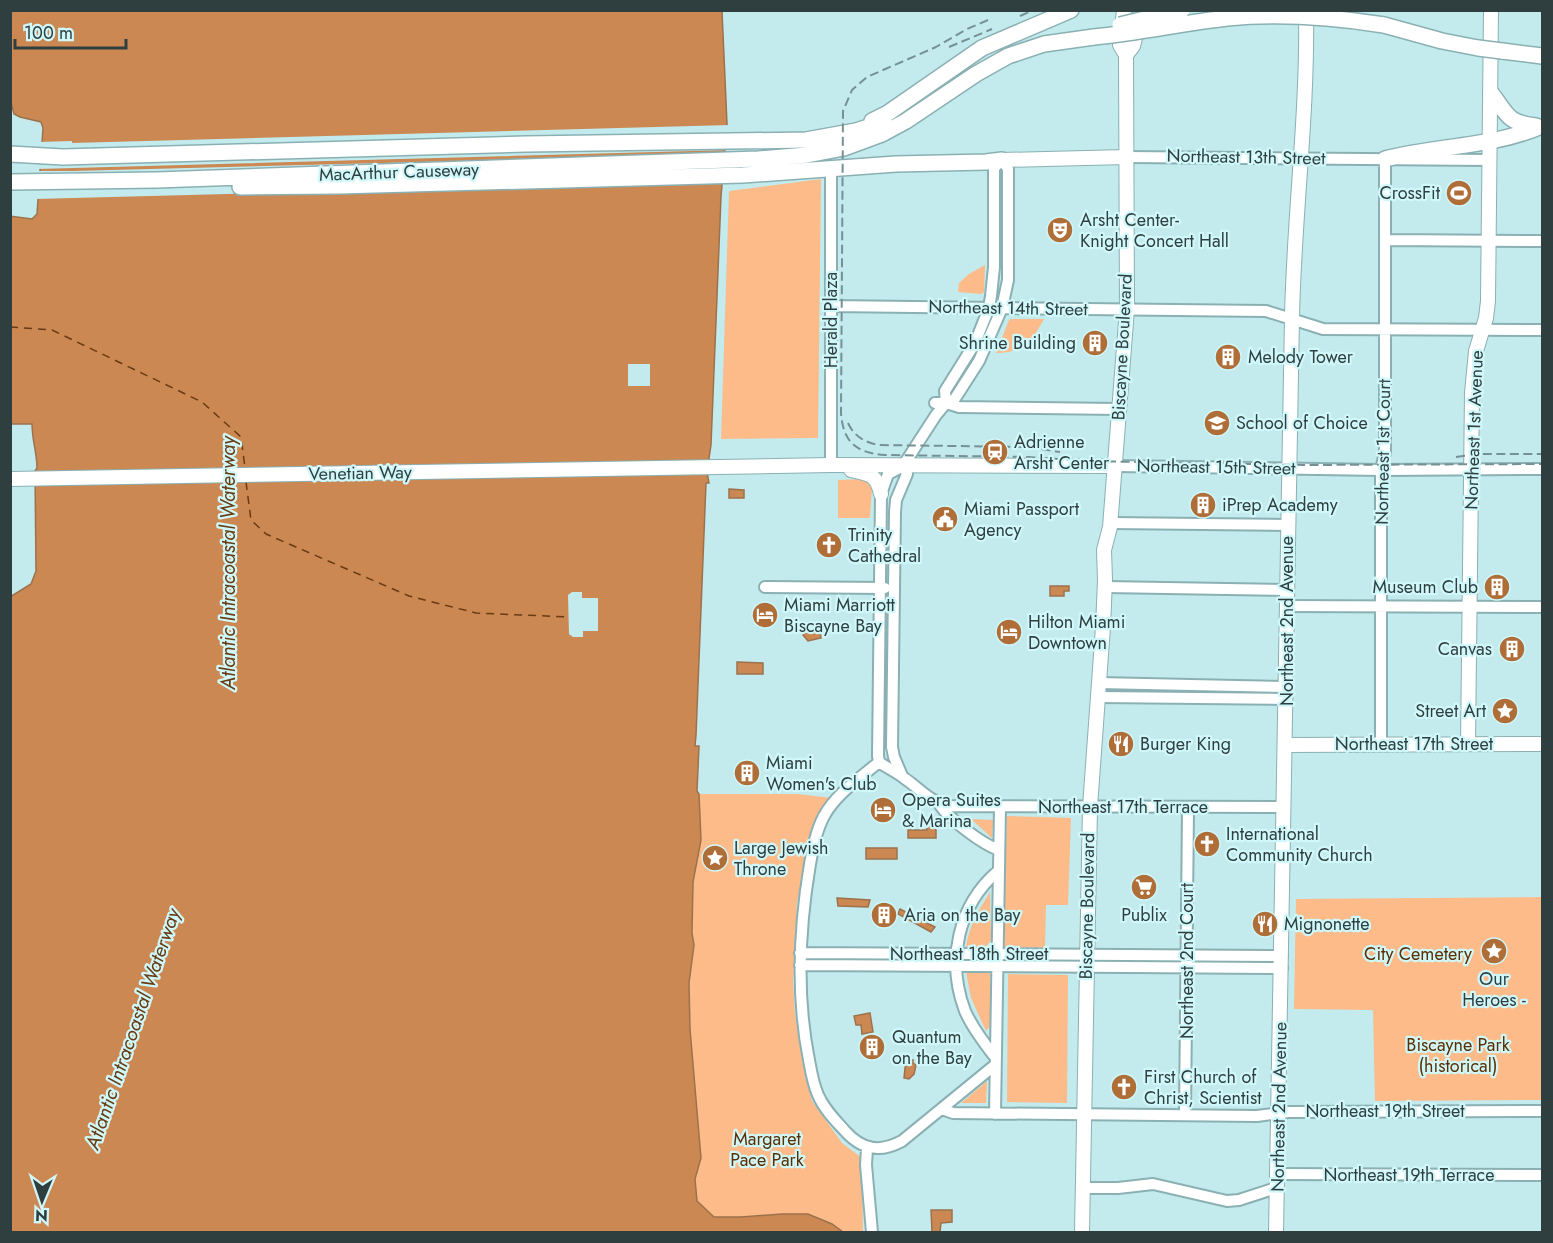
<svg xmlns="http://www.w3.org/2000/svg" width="1553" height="1243" font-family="Jost,sans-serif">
<rect width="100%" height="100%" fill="#c3ebee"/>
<path fill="#fcbb88" d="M 821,179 L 818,438 L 721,439 L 729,191 Z
M 985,265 L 984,292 L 981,294 L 958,292 L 959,283 L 969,274 Z
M 1011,319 L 1044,319 C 1032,341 1023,353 996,353 L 1009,320 Z
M 865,479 L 871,484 L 872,488 L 870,518 L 838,518 L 838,480 Z
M 699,794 L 797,794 L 832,798 L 813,825 L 797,903 L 793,982 L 795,1014 L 804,1070 L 812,1101 L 842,1143 L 862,1158 L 863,1232 C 813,1232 764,1218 714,1217 L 697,1201 L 695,1179 L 701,1158 L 690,1029 L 689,983 L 694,945 L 692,933 L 693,882 L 701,840 Z
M 1007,816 L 1071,818 L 1068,905 L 1046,905 L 1045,948 L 1003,947 Z
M 971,819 L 993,820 L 992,838 Z
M 990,892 L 991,940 L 986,947 L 966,947 C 969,926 979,910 990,892 Z
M 1542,897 L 1542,1100 L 1375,1101 L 1373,1010 L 1294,1009 L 1296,899 Z
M 966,972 L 990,973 L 991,1025 L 986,1031 L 971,998 Z
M 1008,974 L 1068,975 L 1067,1103 L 1007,1102 Z
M 987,1081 L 986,1103 L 961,1103 Z"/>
<path fill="#cb8852" stroke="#9c724d" stroke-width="1.5" d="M 11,11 L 722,11 L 727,124 L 721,197 L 711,445 L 707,472 L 709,483 L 706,483 L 696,735 L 695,746 L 699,746 L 697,791 L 699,794 L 701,840 L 693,882 L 692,933 L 694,945 L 689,983 L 690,1029 L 701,1158 L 695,1179 L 697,1201 L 714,1217 L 741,1217 L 782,1214 L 808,1214 L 832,1224 L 843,1232 L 11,1232 L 10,597 L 31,584 L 36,571 L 35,471 L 37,468 C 37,453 32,440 32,424 L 11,424 L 10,216 L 32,219 L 37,214 L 43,128 L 41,122 L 20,117 L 14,114 L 10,99 Z
M 729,489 L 744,490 L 744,498 L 729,498 Z
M 1050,586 L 1069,586 L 1069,591 L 1064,591 L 1064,596 L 1050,596 Z
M 808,630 L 820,630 L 821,638 L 808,641 L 803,635 Z
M 737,662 L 763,663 L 763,674 L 737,674 Z
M 927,824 L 936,824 L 936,838 L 908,838 L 908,830 L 927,830 Z
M 866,848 L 897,848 L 897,859 L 866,859 Z
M 837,898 L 870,900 L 868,907 L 838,906 Z
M 900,909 L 935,927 L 931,932 L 898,914 Z
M 870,1013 L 873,1032 L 862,1034 L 861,1025 L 856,1025 L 854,1016 Z
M 906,1059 L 913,1060 L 913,1063 L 916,1065 L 914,1074 L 909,1079 L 904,1078 Z
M 931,1210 L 952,1210 L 952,1222 L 941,1223 L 940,1232 L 932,1232 Z"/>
<path fill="#c3ebee" d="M 730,125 L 728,150 L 37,169 L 39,142 L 72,141 L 72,143 Z
M 728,154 L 725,181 L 35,199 L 37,171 L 72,171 Z
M 628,364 L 650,364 L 650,386 L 628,386 Z
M 572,592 L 582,592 L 582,598 L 598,598 L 598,631 L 583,631 L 583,637 L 573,637 L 569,634 L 568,595 Z"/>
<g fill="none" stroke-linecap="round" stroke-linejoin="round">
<path stroke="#683b12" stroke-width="1.5" stroke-dasharray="8 6" stroke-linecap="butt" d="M 10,327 L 52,330 L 202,402 L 241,437 L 245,468
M 246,482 L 251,520 L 266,534 L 409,596 L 476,613 L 569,617"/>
<defs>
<path id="minor" d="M 1126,157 L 1489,160
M 1385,240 L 1542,241
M 831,306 L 1266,311 L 1323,329 L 1542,330
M 935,403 L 946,403 L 959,407 L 1119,409
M 946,403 L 945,391 L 975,343 L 989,308 L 991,296 L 994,267 L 994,168 L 1002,160 L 1008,169 L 1008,280 L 1002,308 L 979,361 L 954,400 L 946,403 L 936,415 L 903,466 L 888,474 L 881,494 L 878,756 L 879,762 C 887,768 897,772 904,778 C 919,788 931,803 949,806 L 1284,807
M 831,465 L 831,175
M 1114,466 L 1381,470 L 1542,469
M 1110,523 L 1288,525
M 765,587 L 885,588
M 1105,587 L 1287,590
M 1286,606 L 1542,607
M 1099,683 L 1286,687
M 1098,697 L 1286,699
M 1381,744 L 1381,470 L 1385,452 L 1385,159
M 879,762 C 860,778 836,794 824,816 C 816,831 813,848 810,864 C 799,929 796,995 809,1060 C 811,1071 813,1084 818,1095 C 824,1109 835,1120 845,1131 C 862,1150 880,1153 902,1141 L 995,1065
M 902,776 L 894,757 L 892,747 L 895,512 L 896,500 L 907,474 L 903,466
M 940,805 C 949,819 982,844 999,850
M 800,953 L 1282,956
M 800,965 L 1282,968
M 995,1057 C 984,1043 972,1027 965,1011 C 946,961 958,905 998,871
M 942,1109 L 953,1113 L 1257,1116 L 1288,1112 L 1542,1111
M 995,1114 L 1000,807
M 1185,1115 L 1188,808
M 867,1148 L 866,1165 L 872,1232
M 1276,1174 L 1542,1175
M 1082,1188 L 1118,1188 L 1153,1184 L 1227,1201 L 1239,1200 L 1276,1188"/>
<path id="major" d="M 1126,55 L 1133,46 L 1139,22
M 1002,160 L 1126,157
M 851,470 C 869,474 877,474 881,494
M 10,479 L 831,465 L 1114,466
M 1468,744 L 1472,393 L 1476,351 L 1486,318 L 1488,301 L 1491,10
M 1286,745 L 1542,744
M 1082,1232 L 1090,807 L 1103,627 L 1105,580 L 1104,550 L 1110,527 L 1127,309 L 1126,55 L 1120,45 L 1124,10
M 1276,1232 C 1282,927 1286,622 1292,317 C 1294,215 1308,113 1306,10"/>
<path id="highway" d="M 1141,10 L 1141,11
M 1384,25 L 1442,41 L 1478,48
M 1502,51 L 1542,56
M 1491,93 C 1507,113 1506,123 1536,126
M 872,121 L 888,113 L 982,48 L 1071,10
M 10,154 L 63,157 L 526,144 L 806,140 L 856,131 L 884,122
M 1385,159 C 1434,146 1492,147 1539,127
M 10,182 L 157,180 L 610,164 L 758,159 L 807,155 L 844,148 L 882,134 L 906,121 L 976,74 L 1008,56 L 1044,44 L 1094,37
M 240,187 L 339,186 L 743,175 L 896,164 L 986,162 L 1002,160"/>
</defs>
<use href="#minor" stroke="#8ab0b3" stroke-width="14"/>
<use href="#major" stroke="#8ab0b3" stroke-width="16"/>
<use href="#highway" stroke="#8ab0b3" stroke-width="18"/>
<use href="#minor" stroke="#fff" stroke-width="10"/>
<use href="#major" stroke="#fff" stroke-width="14"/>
<use href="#highway" stroke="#fff" stroke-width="15"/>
<path stroke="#759193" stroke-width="2" stroke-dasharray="9 4.5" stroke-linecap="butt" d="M 1020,16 L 1034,10
M 988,20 L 967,29 L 936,47 L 867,77 L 852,90 L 843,111 L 841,413 C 843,442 856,453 885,455 L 1028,457 L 1085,461 L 1303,465 L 1542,464
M 949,47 L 992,29
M 848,423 C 854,436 864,442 878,445 L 1028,447 L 1060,452
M 1456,457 L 1479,454 L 1542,454"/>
<defs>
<path id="highway-bridge" d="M 1120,25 L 1182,10
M 1094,37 C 1139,33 1182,23 1227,18 C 1279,13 1332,17 1384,25
M 1478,48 L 1502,51"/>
</defs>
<use href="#highway-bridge" stroke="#8ab0b3" stroke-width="18" stroke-linecap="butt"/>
<use href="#highway-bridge" stroke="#fff" stroke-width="15"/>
</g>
<defs>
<symbol id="stadium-disc" viewBox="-11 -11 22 22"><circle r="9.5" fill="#af6e37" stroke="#d0f8fb"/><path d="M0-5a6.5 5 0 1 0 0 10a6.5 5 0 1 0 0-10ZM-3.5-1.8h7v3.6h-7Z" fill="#fff"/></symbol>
<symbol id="theatre-disc" viewBox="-11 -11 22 22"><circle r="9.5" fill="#af6e37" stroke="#d0f8fb"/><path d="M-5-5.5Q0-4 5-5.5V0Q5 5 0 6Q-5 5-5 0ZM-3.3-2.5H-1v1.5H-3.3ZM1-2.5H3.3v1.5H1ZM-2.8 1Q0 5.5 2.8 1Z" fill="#fff"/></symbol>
<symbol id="building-disc" viewBox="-11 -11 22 22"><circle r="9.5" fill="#af6e37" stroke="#d0f8fb"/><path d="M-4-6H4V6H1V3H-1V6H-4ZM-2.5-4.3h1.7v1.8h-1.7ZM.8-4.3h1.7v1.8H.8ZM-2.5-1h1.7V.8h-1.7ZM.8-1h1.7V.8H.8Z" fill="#fff"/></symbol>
<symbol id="school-disc" viewBox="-11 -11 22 22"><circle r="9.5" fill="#af6e37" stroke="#d0f8fb"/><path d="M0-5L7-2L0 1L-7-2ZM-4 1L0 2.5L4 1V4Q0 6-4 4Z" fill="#fff"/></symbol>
<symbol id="station-disc" viewBox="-11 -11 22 22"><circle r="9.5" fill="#af6e37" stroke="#d0f8fb"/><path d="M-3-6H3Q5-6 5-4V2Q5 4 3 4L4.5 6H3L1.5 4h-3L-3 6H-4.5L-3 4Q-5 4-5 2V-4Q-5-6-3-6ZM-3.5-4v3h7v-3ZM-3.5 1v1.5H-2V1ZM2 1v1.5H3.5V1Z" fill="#fff"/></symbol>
<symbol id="civic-disc" viewBox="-11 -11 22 22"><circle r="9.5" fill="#af6e37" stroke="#d0f8fb"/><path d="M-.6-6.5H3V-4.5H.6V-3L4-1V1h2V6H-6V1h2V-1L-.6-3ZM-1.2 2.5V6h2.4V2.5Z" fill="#fff"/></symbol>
<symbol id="church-disc" viewBox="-11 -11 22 22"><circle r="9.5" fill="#af6e37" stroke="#d0f8fb"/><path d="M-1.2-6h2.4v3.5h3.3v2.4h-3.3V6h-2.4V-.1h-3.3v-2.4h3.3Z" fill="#fff"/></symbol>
<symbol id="hotel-disc" viewBox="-11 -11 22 22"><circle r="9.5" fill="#af6e37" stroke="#d0f8fb"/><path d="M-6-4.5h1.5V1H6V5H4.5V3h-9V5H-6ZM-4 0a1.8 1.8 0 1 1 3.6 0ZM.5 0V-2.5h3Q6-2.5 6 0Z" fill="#fff"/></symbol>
<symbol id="sight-disc" viewBox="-11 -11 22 22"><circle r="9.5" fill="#af6e37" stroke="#d0f8fb"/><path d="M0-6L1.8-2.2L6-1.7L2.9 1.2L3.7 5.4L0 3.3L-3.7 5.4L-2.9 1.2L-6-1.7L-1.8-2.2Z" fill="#fff"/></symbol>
<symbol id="restaurant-disc" viewBox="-11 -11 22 22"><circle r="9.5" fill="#af6e37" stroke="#d0f8fb"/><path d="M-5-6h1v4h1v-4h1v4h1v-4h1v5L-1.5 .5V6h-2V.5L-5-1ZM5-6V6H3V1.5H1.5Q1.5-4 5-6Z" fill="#fff"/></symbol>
<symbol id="supermarket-disc" viewBox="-11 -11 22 22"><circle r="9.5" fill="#af6e37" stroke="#d0f8fb"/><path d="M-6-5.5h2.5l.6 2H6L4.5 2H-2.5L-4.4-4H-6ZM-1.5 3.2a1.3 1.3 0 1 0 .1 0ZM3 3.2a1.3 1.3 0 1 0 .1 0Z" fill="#fff"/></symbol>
</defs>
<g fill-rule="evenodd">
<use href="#stadium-disc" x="1444" y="178" width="30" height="30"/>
<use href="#theatre-disc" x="1045" y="215" width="30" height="30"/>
<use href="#building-disc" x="1080" y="328" width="30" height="30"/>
<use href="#building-disc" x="1213" y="342" width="30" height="30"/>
<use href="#school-disc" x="1202" y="408" width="30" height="30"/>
<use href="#station-disc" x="980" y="437" width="30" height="30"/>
<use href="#building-disc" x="1188" y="490" width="30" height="30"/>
<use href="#civic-disc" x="930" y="504" width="30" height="30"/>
<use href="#church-disc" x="814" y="530" width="30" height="30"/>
<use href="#building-disc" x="1482" y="572" width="30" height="30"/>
<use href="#hotel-disc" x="750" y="600" width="30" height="30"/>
<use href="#hotel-disc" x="994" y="617" width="30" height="30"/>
<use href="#building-disc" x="1497" y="634" width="30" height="30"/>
<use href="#sight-disc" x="1490" y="696" width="30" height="30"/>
<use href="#restaurant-disc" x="1106" y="729" width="30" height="30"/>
<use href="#building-disc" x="732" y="758" width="30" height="30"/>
<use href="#hotel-disc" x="868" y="795" width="30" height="30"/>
<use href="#church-disc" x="1192" y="829" width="30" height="30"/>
<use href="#sight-disc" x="700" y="843" width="30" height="30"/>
<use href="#supermarket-disc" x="1129" y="872" width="30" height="30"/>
<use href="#building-disc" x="869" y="900" width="30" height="30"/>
<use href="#restaurant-disc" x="1250" y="909" width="30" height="30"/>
<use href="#sight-disc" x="1479" y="936" width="30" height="30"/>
<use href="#building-disc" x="857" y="1032" width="30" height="30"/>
<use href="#church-disc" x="1109" y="1072" width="30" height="30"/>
</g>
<g text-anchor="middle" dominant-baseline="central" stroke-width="4.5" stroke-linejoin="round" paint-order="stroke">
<g font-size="18" fill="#2f3f40" stroke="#d0f8fb">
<text transform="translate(1246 157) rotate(1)">Northeast 13th Street</text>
<text transform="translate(399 172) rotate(-2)">MacArthur Causeway</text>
<text transform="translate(1008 308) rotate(1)">Northeast 14th Street</text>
<text transform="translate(831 320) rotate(-90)">Herald Plaza</text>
<text transform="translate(1122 347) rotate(-87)">Biscayne Boulevard</text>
<text transform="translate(1474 430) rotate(-88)">Northeast 1st Avenue</text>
<text transform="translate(1383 452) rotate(-89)">Northeast 1st Court</text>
<text transform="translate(1216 467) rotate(1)">Northeast 15th Street</text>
<text transform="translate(360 473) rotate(-1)">Venetian Way</text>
<text transform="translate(1287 621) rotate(-90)">Northeast 2nd Avenue</text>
<text x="1414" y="744">Northeast 17th Street</text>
<text x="1123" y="807">Northeast 17th Terrace</text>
<text transform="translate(1087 906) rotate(-89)">Biscayne Boulevard</text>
<text x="969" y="954">Northeast 18th Street</text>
<text transform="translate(1187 961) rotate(-90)">Northeast 2nd Court</text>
<text transform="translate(1279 1107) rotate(-89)">Northeast 2nd Avenue</text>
<text x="1385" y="1111">Northeast 19th Street</text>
<text x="1409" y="1175">Northeast 19th Terrace</text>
</g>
<g font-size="18" fill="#2f3f40" stroke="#d0f8fb" text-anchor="start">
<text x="1440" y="193" text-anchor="end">CrossFit</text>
<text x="1080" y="220">Arsht Center-<tspan x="1080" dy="21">Knight Concert Hall</tspan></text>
<text x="1076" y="343" text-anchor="end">Shrine Building</text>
<text x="1248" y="357">Melody Tower</text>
<text x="1236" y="423">School of Choice</text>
<text x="1014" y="442">Adrienne<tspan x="1014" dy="21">Arsht Center</tspan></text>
<text x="1222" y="505">iPrep Academy</text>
<text x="964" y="509">Miami Passport<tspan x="964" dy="21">Agency</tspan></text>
<text x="848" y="535">Trinity<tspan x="848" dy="21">Cathedral</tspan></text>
<text x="1478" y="587" text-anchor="end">Museum Club</text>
<text x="784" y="605">Miami Marriott<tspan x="784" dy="21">Biscayne Bay</tspan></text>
<text x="1028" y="622">Hilton Miami<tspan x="1028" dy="21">Downtown</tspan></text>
<text x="1492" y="649" text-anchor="end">Canvas</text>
<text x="1486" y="711" text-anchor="end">Street Art</text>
<text x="1140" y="744">Burger King</text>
<text x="766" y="763">Miami<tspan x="766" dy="21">Women's Club</tspan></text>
<text x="902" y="800">Opera Suites<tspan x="902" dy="21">&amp; Marina</tspan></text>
<text x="1226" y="834">International<tspan x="1226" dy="21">Community Church</tspan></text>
<text x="734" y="848">Large Jewish<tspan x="734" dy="21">Throne</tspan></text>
<text x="904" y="915">Aria on the Bay</text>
<text x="1144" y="915" text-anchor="middle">Publix</text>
<text x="1284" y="924">Mignonette</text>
<text x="1494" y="979" text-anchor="middle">Our<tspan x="1494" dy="21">Heroes -</tspan></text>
<text x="892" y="1037">Quantum<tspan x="892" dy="21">on the Bay</tspan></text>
<text x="1144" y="1077">First Church of<tspan x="1144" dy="21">Christ, Scientist</tspan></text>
</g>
<g font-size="18" fill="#5b2f02" stroke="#d0f8fb">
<text x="1418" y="954">City Cemetery</text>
<text x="1458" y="1045">Biscayne Park<tspan x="1458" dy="21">(historical)</tspan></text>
<text x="767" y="1139">Margaret<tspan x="767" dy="21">Pace Park</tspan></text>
</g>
<g font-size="20" font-style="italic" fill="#683b12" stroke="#d0f8fb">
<text transform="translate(228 563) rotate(-90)">Atlantic Intracoastal Waterway</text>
<text transform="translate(133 1029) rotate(-71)">Atlantic Intracoastal Waterway</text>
</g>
</g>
<rect width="1553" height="1243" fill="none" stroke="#2f3f40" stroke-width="24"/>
<g transform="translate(42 1201) rotate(182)" stroke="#d0f8fb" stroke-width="4.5" paint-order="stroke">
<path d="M0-4.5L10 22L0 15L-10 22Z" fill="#2f3f40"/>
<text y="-9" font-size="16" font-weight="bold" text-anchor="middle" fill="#2f3f40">N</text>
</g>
<path d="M15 39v9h111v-9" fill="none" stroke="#2f3f40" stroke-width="3"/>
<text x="24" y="39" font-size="18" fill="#2f3f40" stroke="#d0f8fb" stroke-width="4.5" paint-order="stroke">100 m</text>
</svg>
